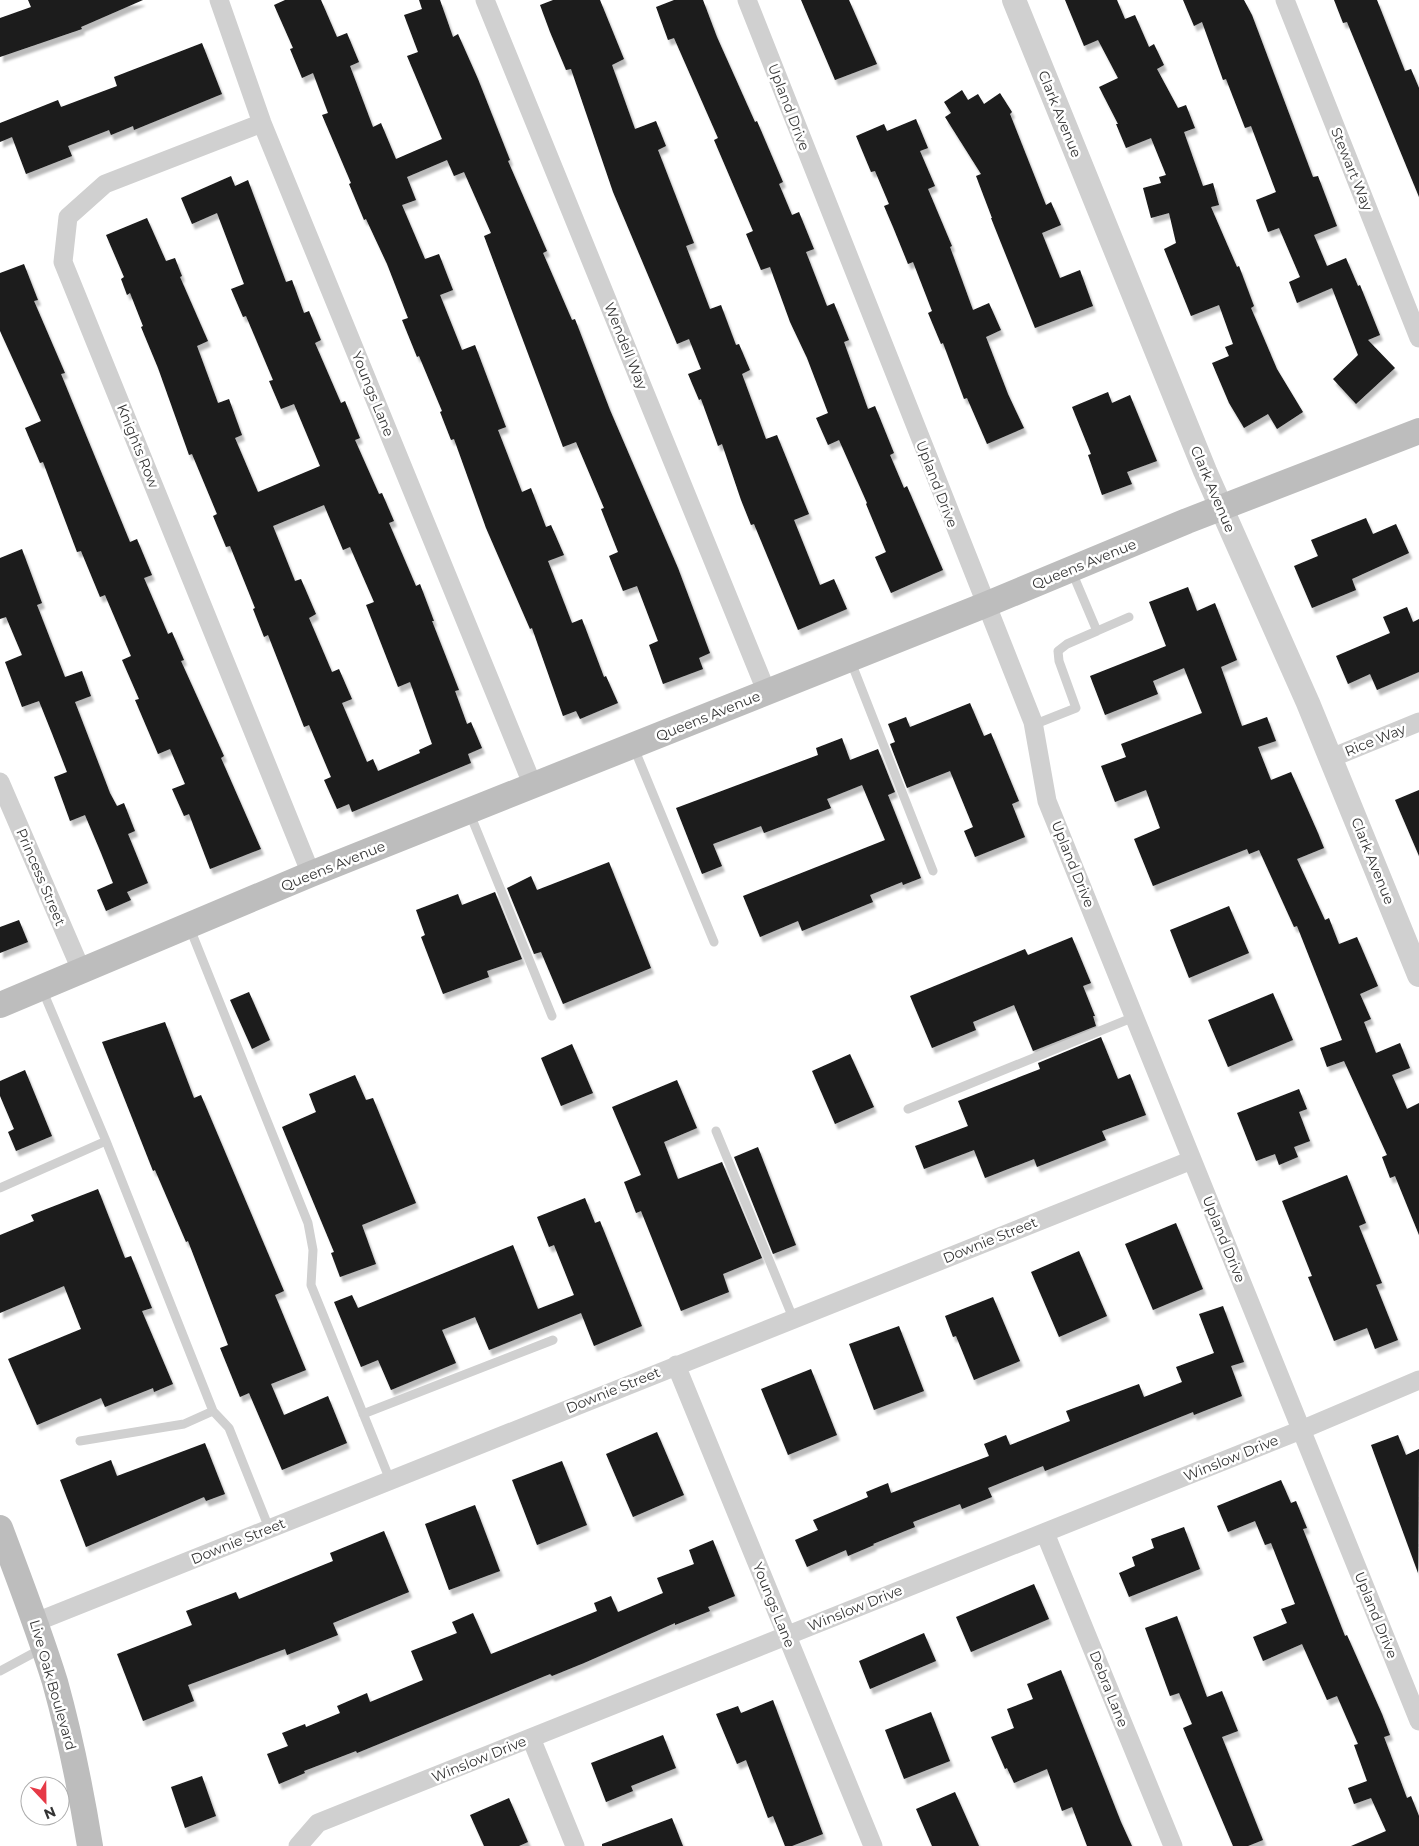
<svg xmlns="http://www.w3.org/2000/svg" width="1419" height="1846" font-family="Montserrat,sans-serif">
<defs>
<filter id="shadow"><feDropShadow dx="3" dy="5.5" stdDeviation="1" flood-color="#0004"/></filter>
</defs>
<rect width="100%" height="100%" fill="#fff"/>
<path fill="#1a1a1a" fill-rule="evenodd" filter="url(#shadow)" d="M 28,0 L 143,0 L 81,27 L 82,29 L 0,57 L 0,18 L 31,7 Z
M 285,0 L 321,0 L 337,37 L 347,33 L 359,62 L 350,66 L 373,127 L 381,123 L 396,159 L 442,139 L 407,56 L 418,52 L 404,15 L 422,9 L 419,0 L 440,0 L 453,37 L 458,34 L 478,79 L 510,160 L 508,161 L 547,251 L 543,253 L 572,320 L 575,319 L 610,410 L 678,568 L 710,653 L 699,658 L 703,669 L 663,684 L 649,645 L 658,641 L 637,586 L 623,591 L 609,556 L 618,552 L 601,509 L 604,508 L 576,442 L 563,447 L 484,236 L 491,233 L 464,172 L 454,176 L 447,160 L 407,177 L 416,200 L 402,205 L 425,259 L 439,254 L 453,290 L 440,295 L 462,350 L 475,345 L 506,427 L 498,430 L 522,492 L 531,488 L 546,527 L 551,525 L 564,555 L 548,561 L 572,623 L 582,619 L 604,677 L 606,676 L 618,703 L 580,719 L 576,711 L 563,716 L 532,628 L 530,629 L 486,528 L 454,439 L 451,440 L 440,412 L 442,411 L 419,356 L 417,357 L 402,320 L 408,318 L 387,264 L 366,219 L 364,220 L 349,184 L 351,183 L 322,115 L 328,113 L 313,73 L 302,78 L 290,49 L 293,48 L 274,5 Z
M 553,0 L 600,0 L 624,59 L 612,65 L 635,129 L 656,121 L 666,146 L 658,150 L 694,243 L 686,246 L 710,309 L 721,305 L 736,345 L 739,344 L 750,370 L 742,374 L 766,439 L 777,435 L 809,514 L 794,520 L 820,585 L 834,579 L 847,609 L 798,630 L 754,524 L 751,525 L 741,500 L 722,444 L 718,446 L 701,399 L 699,400 L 688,374 L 701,369 L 689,339 L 677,344 L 613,192 L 571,69 L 566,70 L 550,32 L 540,5 Z
M 674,0 L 703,0 L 717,37 L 755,122 L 757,121 L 783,182 L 779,184 L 792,215 L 799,212 L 814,249 L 806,252 L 827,306 L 834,303 L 849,340 L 844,342 L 868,409 L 875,406 L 894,453 L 890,455 L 904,488 L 907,486 L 943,570 L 891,593 L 875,557 L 886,552 L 866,504 L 867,503 L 839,440 L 828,445 L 816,418 L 828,413 L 807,358 L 790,322 L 770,267 L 761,270 L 746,234 L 753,231 L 714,140 L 718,138 L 674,38 L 668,40 L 656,7 Z
M 801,0 L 849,0 L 877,64 L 835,80 Z
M 1065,0 L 1117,0 L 1125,19 L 1135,15 L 1149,47 L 1154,44 L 1164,65 L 1157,69 L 1178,108 L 1186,105 L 1195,128 L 1184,132 L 1203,186 L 1213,183 L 1219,205 L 1211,207 L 1237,267 L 1239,266 L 1254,306 L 1251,308 L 1277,369 L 1303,412 L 1277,429 L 1268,414 L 1244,428 L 1229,403 L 1212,363 L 1229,356 L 1225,347 L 1233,344 L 1219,305 L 1191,316 L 1164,249 L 1176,243 L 1169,213 L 1151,218 L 1143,188 L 1161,183 L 1159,177 L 1166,175 L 1151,138 L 1126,148 L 1116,124 L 1118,124 L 1099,87 L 1118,78 L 1098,40 L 1084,46 Z
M 1183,0 L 1244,0 L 1252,15 L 1313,177 L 1318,176 L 1337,226 L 1314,235 L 1327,266 L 1346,258 L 1358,286 L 1360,285 L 1380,335 L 1368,340 L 1395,368 L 1356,404 L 1333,379 L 1358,355 L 1332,288 L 1297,303 L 1289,282 L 1300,277 L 1279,228 L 1268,232 L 1256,200 L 1276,192 L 1251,126 L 1245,128 L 1226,79 L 1223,80 L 1202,22 L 1194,26 Z
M 1334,0 L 1377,0 L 1405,71 L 1411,69 L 1419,88 L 1419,197 L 1347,22 L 1343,23 Z
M 202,43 L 222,94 L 134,130 L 133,126 L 111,135 L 109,130 L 68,146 L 72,156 L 26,174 L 12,137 L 0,142 L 0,123 L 58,100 L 61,107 L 117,86 L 114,77 Z
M 962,90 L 968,100 L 978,94 L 984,104 L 1000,93 L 1012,112 L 1010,114 L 1046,205 L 1051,202 L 1061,225 L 1042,233 L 1060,278 L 1080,270 L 1093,306 L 1035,328 L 991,218 L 992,218 L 976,176 L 981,174 L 945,117 L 951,113 L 944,102 Z
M 916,119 L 928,148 L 920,151 L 935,186 L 928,189 L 952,246 L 950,247 L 973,310 L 989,303 L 1001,330 L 986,337 L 1008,394 L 1024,428 L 987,444 L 967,398 L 964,399 L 943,343 L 941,344 L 928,313 L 932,311 L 913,262 L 908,264 L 893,227 L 884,206 L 889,204 L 875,171 L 871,172 L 856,136 L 884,124 L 887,131 Z
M 231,176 L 235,186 L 248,180 L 286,282 L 292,280 L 304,313 L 309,311 L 321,340 L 315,343 L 341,403 L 345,401 L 360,438 L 355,440 L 379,494 L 382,493 L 394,521 L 389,523 L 416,586 L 420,584 L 434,621 L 432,621 L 459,690 L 455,691 L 467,724 L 471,722 L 482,748 L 468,754 L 471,763 L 352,812 L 349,804 L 337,809 L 324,780 L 331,777 L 309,725 L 304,727 L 268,635 L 264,637 L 253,609 L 255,608 L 230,546 L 226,547 L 213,516 L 217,514 L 192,454 L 189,455 L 158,368 L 141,327 L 143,326 L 130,293 L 127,295 L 121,279 L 124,277 L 106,235 L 147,218 L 166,261 L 175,258 L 182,276 L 180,277 L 208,341 L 197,346 L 218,403 L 229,399 L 242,435 L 235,438 L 258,492 L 320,466 L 294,404 L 281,409 L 269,381 L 273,380 L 246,316 L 243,317 L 231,289 L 244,284 L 217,213 L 192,224 L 181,198 ZM 324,505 L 343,550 L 350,547 L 374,602 L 366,605 L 398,687 L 410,682 L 432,744 L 419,750 L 420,753 L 378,771 L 373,759 L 367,762 L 342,703 L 352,699 L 339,669 L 332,672 L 309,618 L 316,614 L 301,579 L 295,581 L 273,526 Z
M 24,264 L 38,300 L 34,301 L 65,373 L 61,374 L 70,396 L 130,542 L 137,539 L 152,575 L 144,578 L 168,634 L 172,632 L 184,660 L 181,661 L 224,756 L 221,758 L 261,849 L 210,869 L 189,814 L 184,816 L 172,789 L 185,784 L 170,749 L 158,754 L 135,700 L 139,699 L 122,660 L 131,656 L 105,595 L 100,597 L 81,551 L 77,552 L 43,462 L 40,463 L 25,428 L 41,421 L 0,331 L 0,273 Z
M 1108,392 L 1112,403 L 1130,395 L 1157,461 L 1127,472 L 1132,484 L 1102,495 L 1088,455 L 1091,454 L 1072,407 Z
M 1366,518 L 1373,534 L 1396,524 L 1409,553 L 1352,579 L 1356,590 L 1312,608 L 1294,566 L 1318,556 L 1311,540 Z
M 22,549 L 42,603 L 37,605 L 65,677 L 82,671 L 91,696 L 75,702 L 110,793 L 117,806 L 124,803 L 135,831 L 128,834 L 148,883 L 127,892 L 131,900 L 106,911 L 97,890 L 113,883 L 101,853 L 85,815 L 70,821 L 54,777 L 67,772 L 51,731 L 39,701 L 22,707 L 5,662 L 22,655 L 6,617 L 0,619 L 0,558 Z
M 1188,587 L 1197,611 L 1215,603 L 1237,660 L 1221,667 L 1242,726 L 1267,717 L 1276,741 L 1258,747 L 1271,780 L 1291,772 L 1318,833 L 1324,848 L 1297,859 L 1325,920 L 1329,918 L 1339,944 L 1357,937 L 1378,986 L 1360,994 L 1371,1019 L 1364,1022 L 1376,1053 L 1400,1043 L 1410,1068 L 1392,1075 L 1407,1109 L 1419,1103 L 1419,1235 L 1395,1176 L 1390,1178 L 1382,1157 L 1387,1155 L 1344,1061 L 1327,1067 L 1320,1048 L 1342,1040 L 1297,926 L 1294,927 L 1259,850 L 1249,854 L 1247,849 L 1153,886 L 1134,839 L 1160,828 L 1146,790 L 1115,802 L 1101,766 L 1126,757 L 1121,744 L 1202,713 L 1184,668 L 1153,681 L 1158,694 L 1105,715 L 1090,676 L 1166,646 L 1149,602 Z
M 1407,607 L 1413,622 L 1419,619 L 1419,672 L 1377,690 L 1370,674 L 1348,684 L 1336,656 L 1390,633 L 1383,617 Z
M 970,703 L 984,736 L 991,733 L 1019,801 L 1012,804 L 1025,837 L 975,857 L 964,831 L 973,827 L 950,771 L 907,788 L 890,744 L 895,742 L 888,724 L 906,717 L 910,727 Z
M 842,738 L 850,760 L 878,749 L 895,792 L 888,795 L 921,878 L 903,885 L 902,882 L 870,895 L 873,902 L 802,931 L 798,921 L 760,937 L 743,896 L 885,840 L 862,785 L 827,799 L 831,808 L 764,833 L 761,826 L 713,844 L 722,866 L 702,874 L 676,808 L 818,755 L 816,748 Z
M 1419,790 L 1419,856 L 1395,800 Z
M 609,862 L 651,968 L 563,1004 L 541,952 L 534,954 L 507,888 L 531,876 L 537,890 Z
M 495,892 L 522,959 L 487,971 L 489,977 L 443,994 L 421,937 L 425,935 L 416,910 L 458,894 L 462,905 Z
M 1229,906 L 1249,953 L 1189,978 L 1170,930 Z
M 19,920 L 28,942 L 0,953 L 0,927 Z
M 1072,937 L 1091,983 L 1083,986 L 1095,1016 L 1093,1016 L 1096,1026 L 1033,1051 L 1014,1005 L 973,1022 L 976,1030 L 932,1048 L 910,996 L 1025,949 L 1028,955 Z
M 249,992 L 270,1040 L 252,1049 L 230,1000 Z
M 1273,993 L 1293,1040 L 1228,1067 L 1208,1020 Z
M 165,1022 L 194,1098 L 201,1095 L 284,1291 L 275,1295 L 306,1370 L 271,1384 L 284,1415 L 328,1396 L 347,1443 L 282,1470 L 249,1393 L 240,1397 L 220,1348 L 228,1345 L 188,1241 L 186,1242 L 155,1170 L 153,1171 L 102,1042 Z
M 1101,1037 L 1118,1079 L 1130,1074 L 1146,1115 L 1102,1131 L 1106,1140 L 1037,1167 L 1034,1159 L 985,1178 L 974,1150 L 924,1169 L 915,1146 L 968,1126 L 958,1101 L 1040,1069 L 1038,1063 Z
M 572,1044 L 593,1093 L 561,1106 L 541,1058 Z
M 850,1054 L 874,1107 L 835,1124 L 812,1071 Z
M 25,1070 L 52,1136 L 16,1151 L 8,1132 L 14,1129 L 0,1096 L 0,1081 Z
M 355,1075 L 366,1100 L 373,1098 L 416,1203 L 362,1225 L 376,1264 L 340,1277 L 331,1253 L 334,1252 L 282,1127 L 316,1112 L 309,1094 Z
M 677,1080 L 697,1128 L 664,1142 L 678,1179 L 722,1162 L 762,1258 L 723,1274 L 729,1292 L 681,1311 L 641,1211 L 636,1213 L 624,1182 L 641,1175 L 612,1107 Z
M 1299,1089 L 1307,1109 L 1299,1112 L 1310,1141 L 1294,1147 L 1298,1157 L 1279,1165 L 1275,1154 L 1256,1161 L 1237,1113 Z
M 758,1147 L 796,1245 L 773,1254 L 734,1157 Z
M 1347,1175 L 1366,1223 L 1359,1226 L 1382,1283 L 1376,1285 L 1398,1340 L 1375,1349 L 1367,1328 L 1334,1341 L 1308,1277 L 1312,1276 L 1282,1201 Z
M 98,1189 L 125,1258 L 131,1256 L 152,1308 L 142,1311 L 173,1384 L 154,1392 L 153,1388 L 105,1407 L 101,1398 L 37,1425 L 8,1359 L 81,1329 L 64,1286 L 0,1313 L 0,1235 L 34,1221 L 31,1215 Z
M 585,1198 L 595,1223 L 600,1221 L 642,1326 L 594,1346 L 581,1313 L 489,1350 L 475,1317 L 442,1330 L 456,1363 L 391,1390 L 378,1360 L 361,1367 L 334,1302 L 352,1295 L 358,1308 L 513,1245 L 538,1309 L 574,1295 L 554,1245 L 549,1247 L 537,1217 Z
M 1176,1223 L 1203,1289 L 1153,1310 L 1125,1244 Z
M 1079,1251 L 1107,1316 L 1059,1337 L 1031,1272 Z
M 993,1297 L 1020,1361 L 974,1380 L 956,1336 L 953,1337 L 945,1316 Z
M 1223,1306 L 1244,1362 L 1231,1366 L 1242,1396 L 1194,1415 L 1193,1412 L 1045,1471 L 1043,1466 L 988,1488 L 992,1497 L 962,1509 L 960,1504 L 913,1522 L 915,1527 L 873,1544 L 874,1545 L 848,1556 L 846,1550 L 807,1567 L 795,1540 L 818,1530 L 813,1520 L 868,1497 L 866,1492 L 888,1483 L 891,1493 L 989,1456 L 984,1444 L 1006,1435 L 1010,1445 L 1070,1421 L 1066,1411 L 1139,1384 L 1144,1397 L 1182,1382 L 1176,1367 L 1214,1353 L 1199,1314 Z
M 899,1326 L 924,1391 L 874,1410 L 849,1344 Z
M 811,1369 L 837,1435 L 788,1455 L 761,1389 Z
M 657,1432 L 684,1495 L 633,1517 L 606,1454 Z
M 1398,1435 L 1406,1455 L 1419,1449 L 1418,1573 L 1371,1445 Z
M 205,1443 L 225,1494 L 206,1501 L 204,1497 L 86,1547 L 60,1480 L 111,1460 L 117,1476 Z
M 562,1461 L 587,1525 L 537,1545 L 512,1480 Z
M 1281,1480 L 1291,1503 L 1296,1501 L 1307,1528 L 1303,1529 L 1345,1636 L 1347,1635 L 1382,1714 L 1390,1735 L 1384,1737 L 1407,1798 L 1411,1796 L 1419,1816 L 1419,1846 L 1351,1846 L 1386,1831 L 1371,1798 L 1354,1804 L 1348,1788 L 1367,1781 L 1354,1745 L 1358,1744 L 1337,1696 L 1327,1700 L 1302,1644 L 1263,1661 L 1253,1637 L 1287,1623 L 1281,1609 L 1295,1604 L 1271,1543 L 1265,1545 L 1255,1521 L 1228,1532 L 1217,1506 Z
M 475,1505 L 500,1571 L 449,1590 L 425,1524 Z
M 1184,1527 L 1200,1569 L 1129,1597 L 1119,1573 L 1135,1566 L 1132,1557 L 1154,1548 L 1151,1539 Z
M 384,1531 L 409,1592 L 333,1623 L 338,1635 L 287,1655 L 285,1649 L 188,1685 L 194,1701 L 143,1721 L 117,1654 L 192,1625 L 186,1611 L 236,1592 L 239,1599 L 333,1561 L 330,1553 Z
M 713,1540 L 735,1596 L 708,1607 L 710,1611 L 675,1625 L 675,1623 L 584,1663 L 552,1676 L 550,1674 L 357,1753 L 356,1751 L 304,1771 L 305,1773 L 279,1784 L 267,1754 L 288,1746 L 282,1733 L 305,1724 L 306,1727 L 340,1713 L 337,1706 L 367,1693 L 370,1702 L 423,1680 L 411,1651 L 457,1633 L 452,1622 L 473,1613 L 491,1654 L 597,1611 L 594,1603 L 611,1596 L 618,1612 L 663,1593 L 657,1578 L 694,1564 L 689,1550 Z
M 1034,1584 L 1049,1619 L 971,1652 L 956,1617 Z
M 1177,1616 L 1207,1697 L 1222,1691 L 1238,1731 L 1222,1737 L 1263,1840 L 1248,1846 L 1233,1846 L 1183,1728 L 1192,1724 L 1179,1693 L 1170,1696 L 1145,1628 Z
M 924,1633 L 936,1661 L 870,1689 L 859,1661 Z
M 1061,1670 L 1121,1822 L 1132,1846 L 1087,1846 L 1072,1807 L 1062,1811 L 1047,1769 L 1014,1783 L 1007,1768 L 1005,1769 L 991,1737 L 1014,1728 L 1007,1709 L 1033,1699 L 1027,1684 Z
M 773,1700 L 823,1834 L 792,1846 L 785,1846 L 773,1816 L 768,1818 L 746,1760 L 737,1764 L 716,1714 L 738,1706 L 741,1713 Z
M 931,1712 L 950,1761 L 904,1779 L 885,1730 Z
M 663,1735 L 676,1768 L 631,1786 L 633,1791 L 606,1802 L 591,1763 Z
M 202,1776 L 216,1816 L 185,1828 L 171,1787 Z
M 955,1792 L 979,1846 L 932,1846 L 916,1809 Z
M 509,1798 L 528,1842 L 519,1846 L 484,1846 L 470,1815 Z
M 672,1818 L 683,1846 L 602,1846 L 602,1844 Z"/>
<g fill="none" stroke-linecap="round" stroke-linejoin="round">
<path stroke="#d0d0d0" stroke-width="9" d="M 1097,631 L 1129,617
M 851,662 L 933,871
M 1033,725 L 1076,708 L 1059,661 L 1058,651 L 1067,644 L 1097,631 L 1072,572
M 634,748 L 714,942
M 470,814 L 552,1016
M 189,926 L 308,1223 L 313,1250 L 311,1285 L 390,1480
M 42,989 L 106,1141 L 213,1411 L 229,1428 L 269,1528
M 908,1109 L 1134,1017
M 716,1131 L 793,1318
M 0,1188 L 106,1141
M 363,1414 L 553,1340
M 80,1441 L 184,1424 L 213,1411
M 0,1671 L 41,1649"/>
<path stroke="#d0d0d0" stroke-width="19" d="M 219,0 L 262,123 L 533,786
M 485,0 L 767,693
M 747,0 L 1033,722 L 1047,801 L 1419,1721
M 1285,0 L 1419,338
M 262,123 L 105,184 L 68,217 L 63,262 L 311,874
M 1331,758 L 1419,722
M 0,782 L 82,972
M 676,1365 L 873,1846
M 1045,1533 L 1173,1846
M 36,1622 L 1192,1160
M 531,1738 L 575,1846
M 298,1846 L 318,1823 L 1301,1430 L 1419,1380"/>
<path stroke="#d0d0d0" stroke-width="24" d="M 1014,0 L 1205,471 L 1308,703 L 1419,975"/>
<path stroke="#bdbdbd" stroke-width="26" d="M 0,1005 L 311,874 L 985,605 L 1187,521 L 1419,431
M 0,1528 C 19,1579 39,1630 55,1682 C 70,1736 81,1791 90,1846"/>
</g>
<g text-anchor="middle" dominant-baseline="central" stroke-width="5" stroke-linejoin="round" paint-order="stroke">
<g font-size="14" fill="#333" stroke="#fff">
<text transform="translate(789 107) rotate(69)">Upland Drive</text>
<text transform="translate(1060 114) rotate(68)">Clark Avenue</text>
<text transform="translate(1352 169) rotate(68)">Stewart Way</text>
<text transform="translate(626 346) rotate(68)">Wendell Way</text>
<text transform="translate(373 394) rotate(68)">Youngs Lane</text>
<text transform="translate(138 446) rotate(68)">Knights Row</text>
<text transform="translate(937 484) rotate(69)">Upland Drive</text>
<text transform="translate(1213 489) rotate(67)">Clark Avenue</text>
<text transform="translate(1084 564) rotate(-22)">Queens Avenue</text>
<text transform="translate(708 716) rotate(-22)">Queens Avenue</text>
<text transform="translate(1375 740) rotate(-22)">Rice Way</text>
<text transform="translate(1373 861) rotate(68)">Clark Avenue</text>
<text transform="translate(1073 864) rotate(68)">Upland Drive</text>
<text transform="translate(333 866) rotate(-22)">Queens Avenue</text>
<text transform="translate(41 877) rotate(67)">Princess Street</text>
<text transform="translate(1224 1239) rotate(68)">Upland Drive</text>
<text transform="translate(990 1240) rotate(-22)">Downie Street</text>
<text transform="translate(613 1390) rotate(-22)">Downie Street</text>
<text transform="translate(1231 1458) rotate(-22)">Winslow Drive</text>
<text transform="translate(238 1541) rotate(-22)">Downie Street</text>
<text transform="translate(774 1605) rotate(68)">Youngs Lane</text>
<text transform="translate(855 1608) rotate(-22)">Winslow Drive</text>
<text transform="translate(1376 1615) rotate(68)">Upland Drive</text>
<text transform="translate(53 1685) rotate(74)">Live Oak Boulevard</text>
<text transform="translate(1109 1689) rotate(68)">Debra Lane</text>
<text transform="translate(479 1759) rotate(-22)">Winslow Drive</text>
</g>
</g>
<g transform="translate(45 1801) rotate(158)"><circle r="24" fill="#ffffff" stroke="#adadad"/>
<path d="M0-4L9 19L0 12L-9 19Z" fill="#e63946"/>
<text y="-8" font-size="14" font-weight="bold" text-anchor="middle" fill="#333333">N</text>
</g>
</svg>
